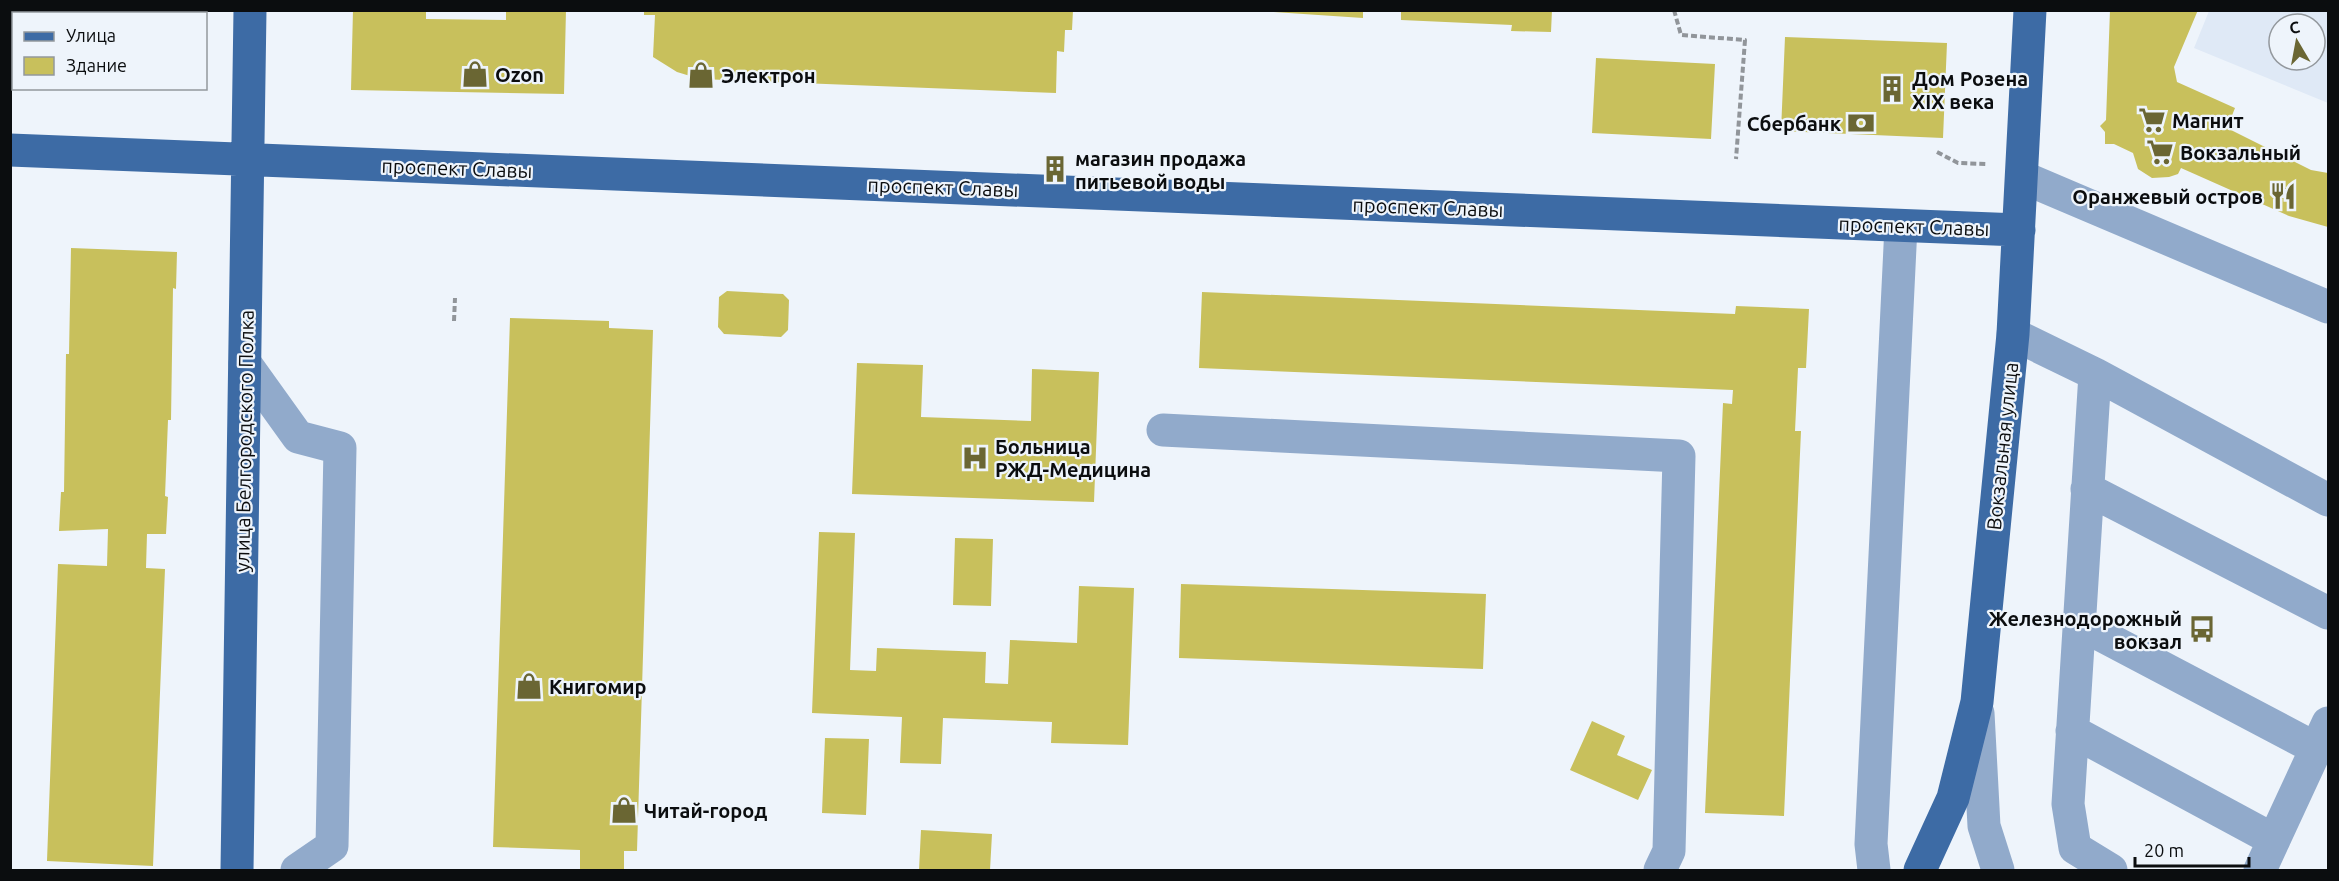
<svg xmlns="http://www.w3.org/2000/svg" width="2339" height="881" font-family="Ubuntu,sans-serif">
<rect width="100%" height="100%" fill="#eef4fb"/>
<path fill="#dfe9f6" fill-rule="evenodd" d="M 2209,11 L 2328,11 L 2328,103 L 2194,48 ZM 2279,24 L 2315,24 L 2315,60 L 2279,60 Z"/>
<path fill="#c8c05c" d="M 10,10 L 177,10 L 176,14 L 14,14 L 14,71 L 10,71 Z
M 353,10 L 426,10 L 426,19 L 506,20 L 506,10 L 566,10 L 564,94 L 351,90 Z
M 644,10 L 1073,10 L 1072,30 L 1065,30 L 1064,52 L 1057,51 L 1056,93 L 700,79 L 677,72 L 653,57 L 655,15 L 644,15 Z
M 1243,10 L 1363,10 L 1363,18 Z
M 1401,10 L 1552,10 L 1551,32 L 1511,31 L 1512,25 L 1401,20 Z
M 2110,10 L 2198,10 L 2174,67 L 2177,82 L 2235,108 L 2227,128 L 2311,170 L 2328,173 L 2328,227 L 2289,216 L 2181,168 L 2178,174 L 2169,177 L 2152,178 L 2138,169 L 2133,153 L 2114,144 L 2105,144 L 2105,132 L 2100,126 L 2106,120 Z
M 1785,37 L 1947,43 L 1943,138 L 1781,131 Z
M 1596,58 L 1715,64 L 1711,139 L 1592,133 Z
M 1045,160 L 1064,161 L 1064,177 L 1045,178 Z
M 71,248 L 177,252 L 176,289 L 173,288 L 171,420 L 168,420 L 165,496 L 168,497 L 166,534 L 147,534 L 146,568 L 165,569 L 153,866 L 47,861 L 58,564 L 107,566 L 108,529 L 59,531 L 61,492 L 64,492 L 66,354 L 69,354 Z
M 727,291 L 783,294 L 789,300 L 788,330 L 781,337 L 724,334 L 718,327 L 719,297 Z
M 1202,292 L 1735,314 L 1736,306 L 1809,309 L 1806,368 L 1798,368 L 1795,431 L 1801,431 L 1784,816 L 1705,813 L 1723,403 L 1732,404 L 1733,390 L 1199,368 Z
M 510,318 L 609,321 L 609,328 L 653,330 L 637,851 L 624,851 L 624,870 L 580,870 L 580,850 L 493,847 Z
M 857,363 L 923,365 L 921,417 L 1031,421 L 1032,369 L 1099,372 L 1094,502 L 852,494 Z
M 819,532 L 855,533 L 850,670 L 876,671 L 877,648 L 986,652 L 985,683 L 1008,684 L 1010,640 L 1077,643 L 1079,586 L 1134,588 L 1128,745 L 1051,743 L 1052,722 L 943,718 L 941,764 L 900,763 L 902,717 L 812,713 Z
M 955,538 L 993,539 L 991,606 L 953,605 Z
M 1181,584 L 1486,594 L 1483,669 L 1179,658 Z
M 1592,721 L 1625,736 L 1617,755 L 1652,770 L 1638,800 L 1570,770 Z
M 825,738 L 869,739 L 866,815 L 822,813 Z
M 921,830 L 992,834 L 990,870 L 919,870 Z"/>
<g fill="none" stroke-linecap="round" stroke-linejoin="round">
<path stroke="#91959a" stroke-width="4" stroke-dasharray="6 3" stroke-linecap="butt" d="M 1674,10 L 1681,35 L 1745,40 L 1736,159
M 1937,152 L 1958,163 L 1986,164
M 454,321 L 455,298"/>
<path stroke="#91aacb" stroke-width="33" d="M 2022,177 L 2328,307
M 2013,334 L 2095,374 L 2328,500
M 245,363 L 298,437 L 340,448 L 332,846 L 297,870
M 2095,374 L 2068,804 L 2075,848 L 2111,870
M 1163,430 L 1679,456 L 1669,851 L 1660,870
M 2087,489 L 2328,613
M 2078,623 L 2317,749
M 1978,713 L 1984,826 L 1998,870
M 2072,731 L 2274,840
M 1874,870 L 1871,844 L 1901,226
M 2260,870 L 2328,723"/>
<path stroke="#3d6ba5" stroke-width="33" d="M 10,150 L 2019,230
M 237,870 L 250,10
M 1920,870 L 1953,798 L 1977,702 L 2013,334 L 2030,10"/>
</g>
<defs>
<symbol id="shop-bare" viewBox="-9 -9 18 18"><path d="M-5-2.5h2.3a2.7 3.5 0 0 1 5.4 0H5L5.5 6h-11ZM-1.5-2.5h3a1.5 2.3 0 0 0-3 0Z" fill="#6a6633" stroke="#eef4fb" stroke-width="2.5" paint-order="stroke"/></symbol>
<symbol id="building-bare" viewBox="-9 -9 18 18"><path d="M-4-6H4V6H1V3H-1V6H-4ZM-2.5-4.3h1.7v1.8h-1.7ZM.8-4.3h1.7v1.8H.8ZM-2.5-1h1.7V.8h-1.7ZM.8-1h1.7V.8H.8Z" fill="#6a6633" stroke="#eef4fb" stroke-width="2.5" paint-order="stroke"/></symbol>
<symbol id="supermarket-bare" viewBox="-9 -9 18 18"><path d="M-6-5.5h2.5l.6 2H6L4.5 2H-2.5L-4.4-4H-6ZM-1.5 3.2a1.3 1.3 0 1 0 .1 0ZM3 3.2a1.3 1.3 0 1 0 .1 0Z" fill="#6a6633" stroke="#eef4fb" stroke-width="2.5" paint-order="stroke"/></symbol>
<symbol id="bank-bare" viewBox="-9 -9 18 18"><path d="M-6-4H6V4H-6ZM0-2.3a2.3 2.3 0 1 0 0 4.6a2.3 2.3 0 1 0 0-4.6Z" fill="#6a6633" stroke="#eef4fb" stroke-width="2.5" paint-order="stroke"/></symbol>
<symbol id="restaurant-bare" viewBox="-9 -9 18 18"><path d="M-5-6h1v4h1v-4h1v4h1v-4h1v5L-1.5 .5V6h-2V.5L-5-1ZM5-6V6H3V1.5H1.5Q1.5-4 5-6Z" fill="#6a6633" stroke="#eef4fb" stroke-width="2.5" paint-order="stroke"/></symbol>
<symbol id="hospital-bare" viewBox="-9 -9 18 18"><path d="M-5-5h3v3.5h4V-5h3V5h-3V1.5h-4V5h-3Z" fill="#6a6633" stroke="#eef4fb" stroke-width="2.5" paint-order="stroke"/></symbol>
<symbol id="bus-bare" viewBox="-9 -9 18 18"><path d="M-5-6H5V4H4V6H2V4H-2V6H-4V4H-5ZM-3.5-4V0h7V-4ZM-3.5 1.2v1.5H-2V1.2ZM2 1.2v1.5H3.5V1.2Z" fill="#6a6633" stroke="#eef4fb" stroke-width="2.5" paint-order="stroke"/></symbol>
</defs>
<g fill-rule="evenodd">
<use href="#shop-bare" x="456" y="55" width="38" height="38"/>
<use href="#shop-bare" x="682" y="56" width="38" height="38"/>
<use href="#building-bare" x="1873" y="70" width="38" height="38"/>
<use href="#supermarket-bare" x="2133" y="101" width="38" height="38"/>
<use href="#bank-bare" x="1842" y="104" width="38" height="38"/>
<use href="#supermarket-bare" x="2141" y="133" width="38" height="38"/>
<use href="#building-bare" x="1036" y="150" width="38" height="38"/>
<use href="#restaurant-bare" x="2264" y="177" width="38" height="38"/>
<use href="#hospital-bare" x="956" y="439" width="38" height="38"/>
<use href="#bus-bare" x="2183" y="610" width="38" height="38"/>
<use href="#shop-bare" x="510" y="667" width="38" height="38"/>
<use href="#shop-bare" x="605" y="791" width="38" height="38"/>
</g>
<g text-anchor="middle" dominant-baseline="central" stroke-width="4.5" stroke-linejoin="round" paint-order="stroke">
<g font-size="20" font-weight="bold" fill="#0b0d0f" stroke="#eef4fb" text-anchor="start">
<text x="495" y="74">Ozon</text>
<text x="721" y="75">Электрон</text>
<text x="1912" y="78">Дом Розена<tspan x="1912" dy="23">XIX века</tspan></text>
<text x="2172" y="120">Магнит</text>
<text x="1841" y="123" text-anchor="end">Сбербанк</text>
<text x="2180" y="152">Вокзальный</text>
<text x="1075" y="158">магазин продажа<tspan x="1075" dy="23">питьевой воды</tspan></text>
<text x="2263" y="196" text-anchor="end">Оранжевый остров</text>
<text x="995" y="446">Больница<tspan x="995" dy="23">РЖД-Медицина</tspan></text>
<text x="2182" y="618" text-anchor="end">Железнодорожный<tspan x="2182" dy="23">вокзал</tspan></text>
<text x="549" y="686">Книгомир</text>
<text x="644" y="810">Читай-город</text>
</g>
<g font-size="20" fill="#0b0d0f" stroke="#eef4fb">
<text transform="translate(457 168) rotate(2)">проспект Славы</text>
<text transform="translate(943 187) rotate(2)">проспект Славы</text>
<text transform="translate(1428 207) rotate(2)">проспект Славы</text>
<text transform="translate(1914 226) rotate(2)">проспект Славы</text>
<text transform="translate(244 441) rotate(-89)">улица Белгородского Полка</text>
<text transform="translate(2002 446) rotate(-84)">Вокзальная улица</text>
</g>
</g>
<rect width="2339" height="881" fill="none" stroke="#0b0d0f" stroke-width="24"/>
<rect x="12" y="12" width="195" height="78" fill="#eef4fb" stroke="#93989d" stroke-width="1.5"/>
<rect x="24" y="32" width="30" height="9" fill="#3d6ba5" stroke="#93989d" stroke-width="1.5"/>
<text x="66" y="42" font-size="18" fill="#0b0d0f">Улица</text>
<rect x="24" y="57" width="30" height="18" fill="#c8c05c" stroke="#93989d" stroke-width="1.5"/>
<text x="66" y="72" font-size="18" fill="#0b0d0f">Здание</text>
<g transform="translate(2297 42) rotate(350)"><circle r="28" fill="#eef4fb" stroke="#93989d" stroke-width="1.5"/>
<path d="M0-4.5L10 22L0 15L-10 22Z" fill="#6a6633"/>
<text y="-9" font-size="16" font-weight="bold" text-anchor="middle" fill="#0b0d0f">С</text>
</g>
<path d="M2135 857v9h114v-9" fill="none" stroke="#0b0d0f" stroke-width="3"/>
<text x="2144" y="857" font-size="18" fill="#0b0d0f" stroke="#eef4fb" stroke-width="4.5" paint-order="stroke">20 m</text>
</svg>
